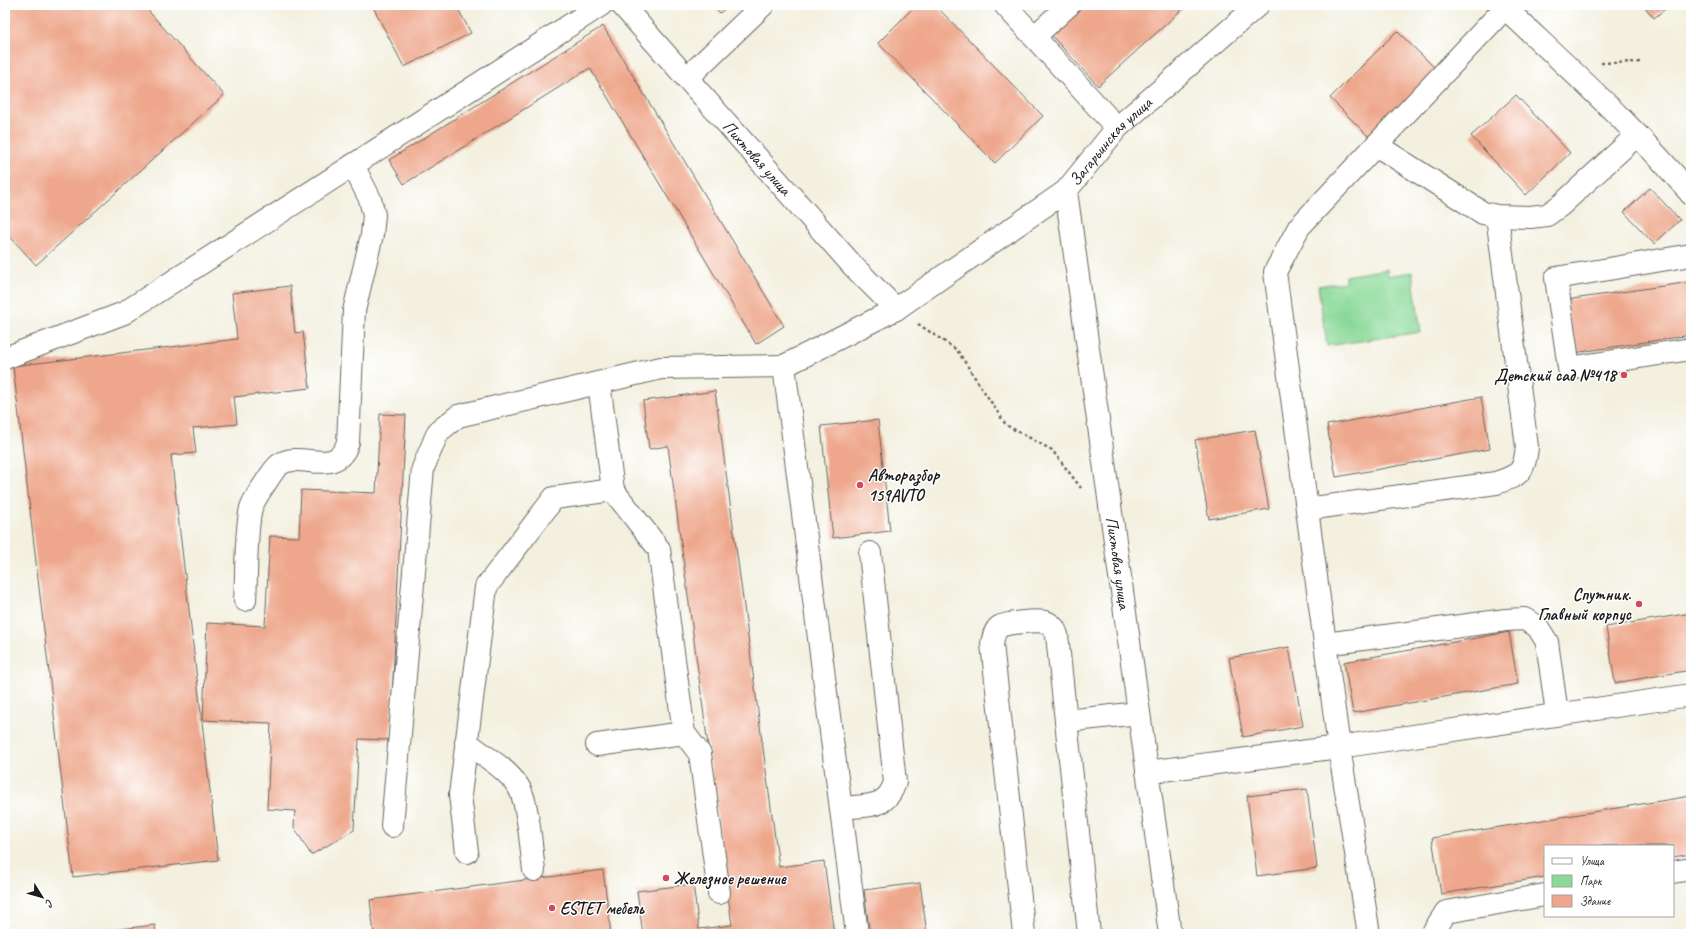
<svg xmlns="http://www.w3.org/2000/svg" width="1696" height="939" font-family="Caveat,sans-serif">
<rect width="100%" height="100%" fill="#fff"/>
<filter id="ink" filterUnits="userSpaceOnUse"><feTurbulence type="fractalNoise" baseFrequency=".025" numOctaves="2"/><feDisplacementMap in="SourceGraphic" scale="8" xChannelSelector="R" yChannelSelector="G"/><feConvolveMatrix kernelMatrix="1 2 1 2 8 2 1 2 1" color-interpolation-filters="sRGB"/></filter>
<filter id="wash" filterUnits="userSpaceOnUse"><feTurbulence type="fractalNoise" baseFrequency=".012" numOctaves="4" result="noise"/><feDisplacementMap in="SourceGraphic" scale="16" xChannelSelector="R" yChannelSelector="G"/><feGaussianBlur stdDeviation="0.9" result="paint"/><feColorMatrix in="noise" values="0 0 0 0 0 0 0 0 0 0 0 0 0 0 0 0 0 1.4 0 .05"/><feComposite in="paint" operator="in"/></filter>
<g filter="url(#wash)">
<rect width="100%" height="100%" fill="#f3f0df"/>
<path fill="#89d998" stroke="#527a5a" d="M 1387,269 L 1388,276 L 1412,272 L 1421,332 L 1327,346 L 1318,286 L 1345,282 L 1345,276 Z"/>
<g id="blocks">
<path fill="#eea78c" d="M 5,5 L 143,5 L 224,95 L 36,265 L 5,231 Z
M 372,5 L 456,5 L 471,33 L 404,67 Z
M 712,5 L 729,5 L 720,13 Z
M 916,5 L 935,5 L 1043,116 L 995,163 L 878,43 Z
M 1082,5 L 1187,5 L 1098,86 L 1050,34 Z
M 1643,5 L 1670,5 L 1654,18 Z
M 603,26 L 784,326 L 756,344 L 590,68 L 404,184 L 389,160 Z
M 1397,31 L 1437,70 L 1370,138 L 1330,98 Z
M 1516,95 L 1570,153 L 1526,195 L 1471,136 Z
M 1650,188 L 1680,220 L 1654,244 L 1624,212 Z
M 1691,282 L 1691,335 L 1574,353 L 1566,300 Z
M 290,286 L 295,333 L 303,332 L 310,388 L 234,397 L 237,424 L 193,428 L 196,453 L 171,455 L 218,860 L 73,877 L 13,366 L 237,339 L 232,293 Z
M 715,391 L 779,867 L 824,861 L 834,934 L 643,934 L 637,891 L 693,884 L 699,929 L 732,925 L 668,446 L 649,449 L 643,401 Z
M 1481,397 L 1490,449 L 1336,477 L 1327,425 Z
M 380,414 L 406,415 L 390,740 L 359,739 L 354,830 L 311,855 L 294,827 L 295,811 L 267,809 L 271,723 L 203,720 L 207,623 L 265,626 L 270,536 L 299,537 L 301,490 L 376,493 Z
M 878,420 L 890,531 L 833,538 L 821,426 Z
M 1255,430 L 1269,509 L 1209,519 L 1195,440 Z
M 1691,613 L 1691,670 L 1615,683 L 1606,627 Z
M 1509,632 L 1518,684 L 1353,713 L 1344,662 Z
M 1289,647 L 1303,726 L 1243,737 L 1229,658 Z
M 1307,789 L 1317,868 L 1257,876 L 1247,796 Z
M 1691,796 L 1691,854 L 1673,857 L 1673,846 L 1545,846 L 1545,877 L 1441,894 L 1432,838 Z
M 603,870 L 611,934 L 374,934 L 370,900 Z
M 920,883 L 927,934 L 870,934 L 864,890 Z
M 155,925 L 156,934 L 85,934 L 84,933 Z"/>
</g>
</g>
<g filter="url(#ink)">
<use href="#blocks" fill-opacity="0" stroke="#676660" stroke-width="1"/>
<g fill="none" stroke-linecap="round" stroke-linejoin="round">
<defs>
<g id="minor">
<path id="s1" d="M 622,5 L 854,267 L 896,309"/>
<path d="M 1005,5 L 1117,128"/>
<path d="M 1502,5 C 1566,66 1634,126 1691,194"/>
<path d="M 1505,8 L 1299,227 L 1275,272 L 1339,747 L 1691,695"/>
<path d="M 1034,37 L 1069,5"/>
<path d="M 687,78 L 763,5"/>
<path d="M 1376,145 L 1483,213 L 1497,216 L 1530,217 L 1547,215 L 1561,205 L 1637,135"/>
<path d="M 1691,255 L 1556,278 L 1569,368 L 1691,349"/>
<path d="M 5,358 L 124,313 L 601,5"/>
<path d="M 599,383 L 613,490 L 659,549 L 684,733 L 700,754 L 719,893"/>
<path d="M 1307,509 L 1496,483 C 1520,475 1524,473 1527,447 L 1497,216"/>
<path d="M 245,600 C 247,573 245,534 251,508 C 254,499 261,490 266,482 C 270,476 274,469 279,465 C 300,449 336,480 348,442 L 354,311 L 372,235 L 374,215 L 370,199 L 353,165"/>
<path d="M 1325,644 L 1506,620 L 1524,619 L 1537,626 L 1547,642 L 1557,714"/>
<path d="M 466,742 C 484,756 506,768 518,786 C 529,802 531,850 534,870"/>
<path d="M 597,745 L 684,733"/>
<path d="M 1147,772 L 1339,747 L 1369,934"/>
<path d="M 841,808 C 865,805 887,810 895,782 L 870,553"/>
<path d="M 392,826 L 423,468 L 438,432 L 458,416 L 661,368 L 784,366"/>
<path d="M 467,852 L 460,795 L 486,587 L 554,498 L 613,490"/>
<path d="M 1673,872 L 1691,869"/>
<path d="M 857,934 L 784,366 L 896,309 L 1066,191"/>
<path d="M 1024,934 L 992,644 C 993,639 994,631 999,627 C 1006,623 1041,619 1048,623 C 1054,626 1055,630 1057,635 L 1066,721"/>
<path d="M 1089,934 L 1066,721 L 1139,713"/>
<path d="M 1432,934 L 1446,912 L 1545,895"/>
</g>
<g id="major">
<path id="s2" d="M 1170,934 L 1066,191 L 1117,128 L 1258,5"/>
</g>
</defs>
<use href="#minor" stroke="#676660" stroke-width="24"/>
<use href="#major" stroke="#676660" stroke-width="24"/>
<path stroke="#676660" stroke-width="2.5" stroke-dasharray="3 3" stroke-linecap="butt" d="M 1601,63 L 1643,62
M 918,324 L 957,350 L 1006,425 L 1052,450 L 1081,488"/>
<use href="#minor" stroke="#fff" stroke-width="22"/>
<use href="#major" stroke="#fff" stroke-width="22"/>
</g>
</g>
<g fill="#d1495b" stroke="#fff" stroke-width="1.5">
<circle cx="1624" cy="375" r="4"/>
<circle cx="860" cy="485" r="4"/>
<circle cx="1639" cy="604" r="4"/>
<circle cx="666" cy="878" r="4"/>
<circle cx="552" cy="908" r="4"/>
</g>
<g text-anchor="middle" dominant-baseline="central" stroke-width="3" stroke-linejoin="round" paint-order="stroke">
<g font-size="17" fill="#1c1c1c" stroke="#fff">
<text stroke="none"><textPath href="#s2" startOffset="817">Загарьинская улица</textPath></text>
<text stroke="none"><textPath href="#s1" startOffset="204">Пихтовая улица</textPath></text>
<text transform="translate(1118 563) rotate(82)">Пихтовая улица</text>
</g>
<g font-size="17" font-weight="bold" fill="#1c1c1c" stroke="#fff" text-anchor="start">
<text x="1616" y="375" text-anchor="end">Детский сад №418</text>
<text x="868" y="475">Авторазбор<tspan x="868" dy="20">159AVTO</tspan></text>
<text x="1631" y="594" text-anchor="end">Спутник.<tspan x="1631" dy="20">Главный корпус</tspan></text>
<text x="674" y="878">Железное решение</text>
<text x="560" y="908">ESTET мебель</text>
</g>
</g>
<rect width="1696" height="939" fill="none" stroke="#fff" stroke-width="20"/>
<rect x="1544" y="845" width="130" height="72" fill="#ffffff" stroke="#a4a4a4"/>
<rect x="1552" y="858" width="20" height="6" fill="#ffffff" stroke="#a4a4a4"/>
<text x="1580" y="865" font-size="12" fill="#1c1c1c">Улица</text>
<rect x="1552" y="875" width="20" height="12" fill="#89d998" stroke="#a4a4a4"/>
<text x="1580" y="885" font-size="12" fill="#1c1c1c">Парк</text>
<rect x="1552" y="895" width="20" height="12" fill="#eea78c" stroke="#a4a4a4"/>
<text x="1580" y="905" font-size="12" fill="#1c1c1c">Здание</text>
<g transform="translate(42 897) rotate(127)" stroke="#ffffff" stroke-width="3" paint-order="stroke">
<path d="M0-3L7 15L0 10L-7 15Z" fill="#1c1c1c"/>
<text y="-6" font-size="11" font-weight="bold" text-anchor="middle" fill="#1c1c1c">С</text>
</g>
</svg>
